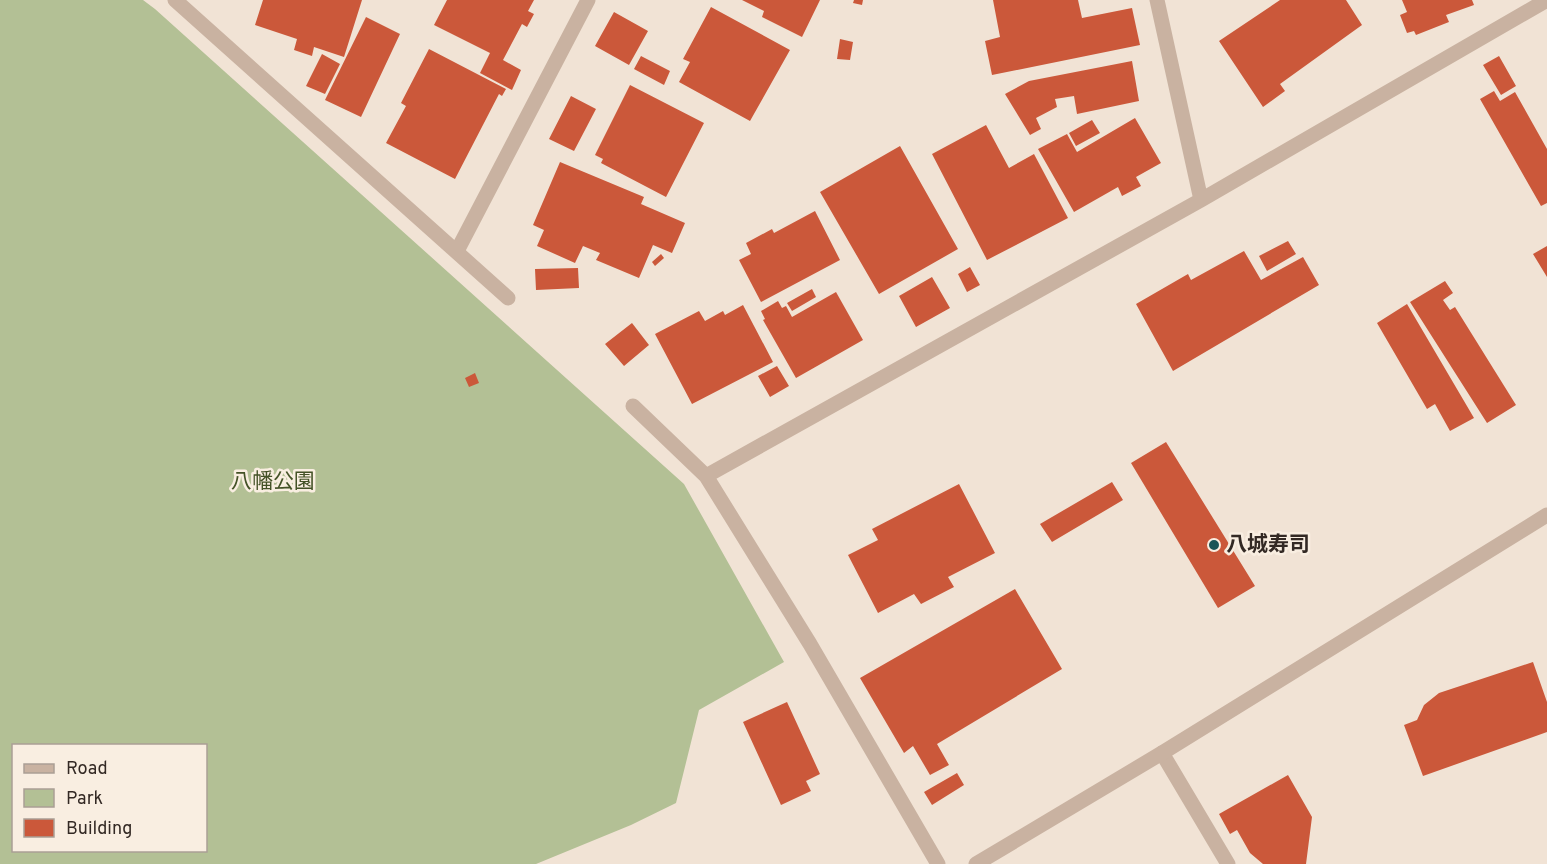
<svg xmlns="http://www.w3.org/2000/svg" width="1547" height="864" font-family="Overpass,'Noto Sans JP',sans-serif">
<rect width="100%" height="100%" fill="#f1e3d5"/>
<path fill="#b3c095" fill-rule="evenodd" d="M 0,0 L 143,0 L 155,9 L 684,484 L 784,662 L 699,710 L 676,803 L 631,825 L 536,864 L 0,864 ZM 14,746 L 206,746 L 206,850 L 14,850 Z"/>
<path fill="#cb583a" d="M 263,0 L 362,0 L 344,57 L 314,47 L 312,56 L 294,50 L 297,39 L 255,25 Z
M 447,0 L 534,0 L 528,11 L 534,14 L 527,27 L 522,24 L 503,60 L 521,70 L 512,90 L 480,73 L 490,53 L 434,25 Z
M 742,0 L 820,0 L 802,37 L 762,17 L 764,11 Z
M 854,0 L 863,0 L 862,5 L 853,3 Z
M 993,0 L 1078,0 L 1082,18 L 1132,8 L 1140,45 L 992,75 L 985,41 L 1000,37 Z
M 1280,0 L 1346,0 L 1362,25 L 1280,84 L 1285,91 L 1263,107 L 1219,41 Z
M 1402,0 L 1472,0 L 1474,5 L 1446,15 L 1449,22 L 1416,35 L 1414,31 L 1407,33 L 1400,15 L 1407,12 Z
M 711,7 L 790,50 L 750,121 L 679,82 L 690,62 L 683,59 Z
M 614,12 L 648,31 L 629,65 L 595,46 Z
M 366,17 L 400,34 L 361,117 L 325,100 Z
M 840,39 L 853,42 L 850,60 L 837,59 Z
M 429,49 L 506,89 L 502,96 L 499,94 L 455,179 L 386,143 L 406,106 L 401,103 Z
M 322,54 L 340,64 L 325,94 L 306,86 Z
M 641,56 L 670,71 L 664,85 L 634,69 Z
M 1499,56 L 1516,86 L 1501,95 L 1483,65 Z
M 1132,61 L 1139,101 L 1077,114 L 1074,96 L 1055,99 L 1057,107 L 1036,118 L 1041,129 L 1030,135 L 1005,94 L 1029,81 Z
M 630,85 L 704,123 L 666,197 L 601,163 L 603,159 L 595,155 Z
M 1494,91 L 1500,101 L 1515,92 L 1547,149 L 1547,203 L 1541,206 L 1480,99 Z
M 571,96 L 596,109 L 574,151 L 549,139 Z
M 1135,118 L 1161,163 L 1136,177 L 1141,186 L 1122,196 L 1118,187 L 1074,212 L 1038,149 L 1067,134 L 1077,152 Z
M 1092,120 L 1100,133 L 1076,146 L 1069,133 Z
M 986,125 L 1009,168 L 1034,154 L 1068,218 L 987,260 L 932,154 Z
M 900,146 L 958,249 L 879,294 L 820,192 Z
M 560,162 L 644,197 L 641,204 L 685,223 L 672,253 L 653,245 L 639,278 L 596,260 L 600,253 L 583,246 L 575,263 L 537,246 L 544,230 L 533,225 Z
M 815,211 L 840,260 L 761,302 L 739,260 L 751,254 L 746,243 L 772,229 L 774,233 Z
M 1288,241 L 1296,254 L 1267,271 L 1259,256 Z
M 1547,246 L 1547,277 L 1533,254 Z
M 1244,251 L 1261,280 L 1303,257 L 1319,285 L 1173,371 L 1136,304 L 1188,274 L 1191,280 Z
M 661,254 L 664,258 L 655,266 L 652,262 Z
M 970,267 L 980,285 L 967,292 L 958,274 Z
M 578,268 L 579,288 L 536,290 L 535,269 Z
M 932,277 L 950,308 L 916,327 L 899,296 Z
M 1445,281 L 1453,293 L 1443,300 L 1450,310 L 1455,307 L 1516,405 L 1487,423 L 1410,302 Z
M 812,289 L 816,297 L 792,311 L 787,303 Z
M 836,292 L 863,340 L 796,378 L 763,320 L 765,319 L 761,311 L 778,301 L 782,308 L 786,306 L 792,317 Z
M 1407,304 L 1474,418 L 1450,431 L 1435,404 L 1427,409 L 1377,323 Z
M 743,305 L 773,362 L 692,404 L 655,334 L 699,311 L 705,321 L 723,311 L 725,315 Z
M 632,323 L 649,345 L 624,366 L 605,344 Z
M 777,366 L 789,386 L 770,397 L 758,376 Z
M 475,373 L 479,383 L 469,387 L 465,378 Z
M 1166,442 L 1255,586 L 1218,608 L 1131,463 Z
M 1112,482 L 1123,500 L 1052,542 L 1040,524 Z
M 959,484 L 995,553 L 948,577 L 954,587 L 921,604 L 914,594 L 878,613 L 848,555 L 878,540 L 872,529 Z
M 1015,589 L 1062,669 L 937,744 L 949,765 L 930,775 L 913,746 L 904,753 L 860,678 Z
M 1533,662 L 1547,702 L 1547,732 L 1423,776 L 1404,725 L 1417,720 L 1424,705 L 1439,693 Z
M 787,702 L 820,774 L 806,781 L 811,791 L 781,805 L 743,722 Z
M 957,773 L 964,785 L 932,805 L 924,792 Z
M 1288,775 L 1312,817 L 1306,864 L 1263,864 L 1250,853 L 1237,830 L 1230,834 L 1219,814 Z"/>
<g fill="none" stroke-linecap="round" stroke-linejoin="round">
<path stroke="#c9b2a1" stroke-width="15" d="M 175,0 L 508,298
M 1157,0 L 1201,200
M 457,251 L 588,0
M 633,406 L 706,476 L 810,644 L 938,864
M 706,476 L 1201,200 L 1547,0
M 1162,753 L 1228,864"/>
<path stroke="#c9b2a1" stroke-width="15" d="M 976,864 L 1162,753 L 1547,515"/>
</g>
<circle fill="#195456" stroke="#f9eee1" stroke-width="2" cx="1214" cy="545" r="6"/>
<g text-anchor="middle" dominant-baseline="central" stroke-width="5" stroke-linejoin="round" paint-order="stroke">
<g font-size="21" fill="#445227" stroke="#f9eee1">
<text x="273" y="482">八幡公園</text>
</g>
<g font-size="21" font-weight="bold" fill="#332924" stroke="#f9eee1" text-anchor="start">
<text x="1226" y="545">八城寿司</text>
</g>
</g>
<rect x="12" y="744" width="195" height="108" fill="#f9eee1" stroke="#aa9f95" stroke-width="1.5"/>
<rect x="24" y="764" width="30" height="9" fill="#c9b2a1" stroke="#aa9f95" stroke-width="1.5"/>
<text x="66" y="774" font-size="18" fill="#332924">Road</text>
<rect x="24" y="789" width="30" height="18" fill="#b3c095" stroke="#aa9f95" stroke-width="1.5"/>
<text x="66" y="804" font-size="18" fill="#332924">Park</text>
<rect x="24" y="819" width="30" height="18" fill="#cb583a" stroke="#aa9f95" stroke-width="1.5"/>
<text x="66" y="834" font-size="18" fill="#332924">Building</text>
</svg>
